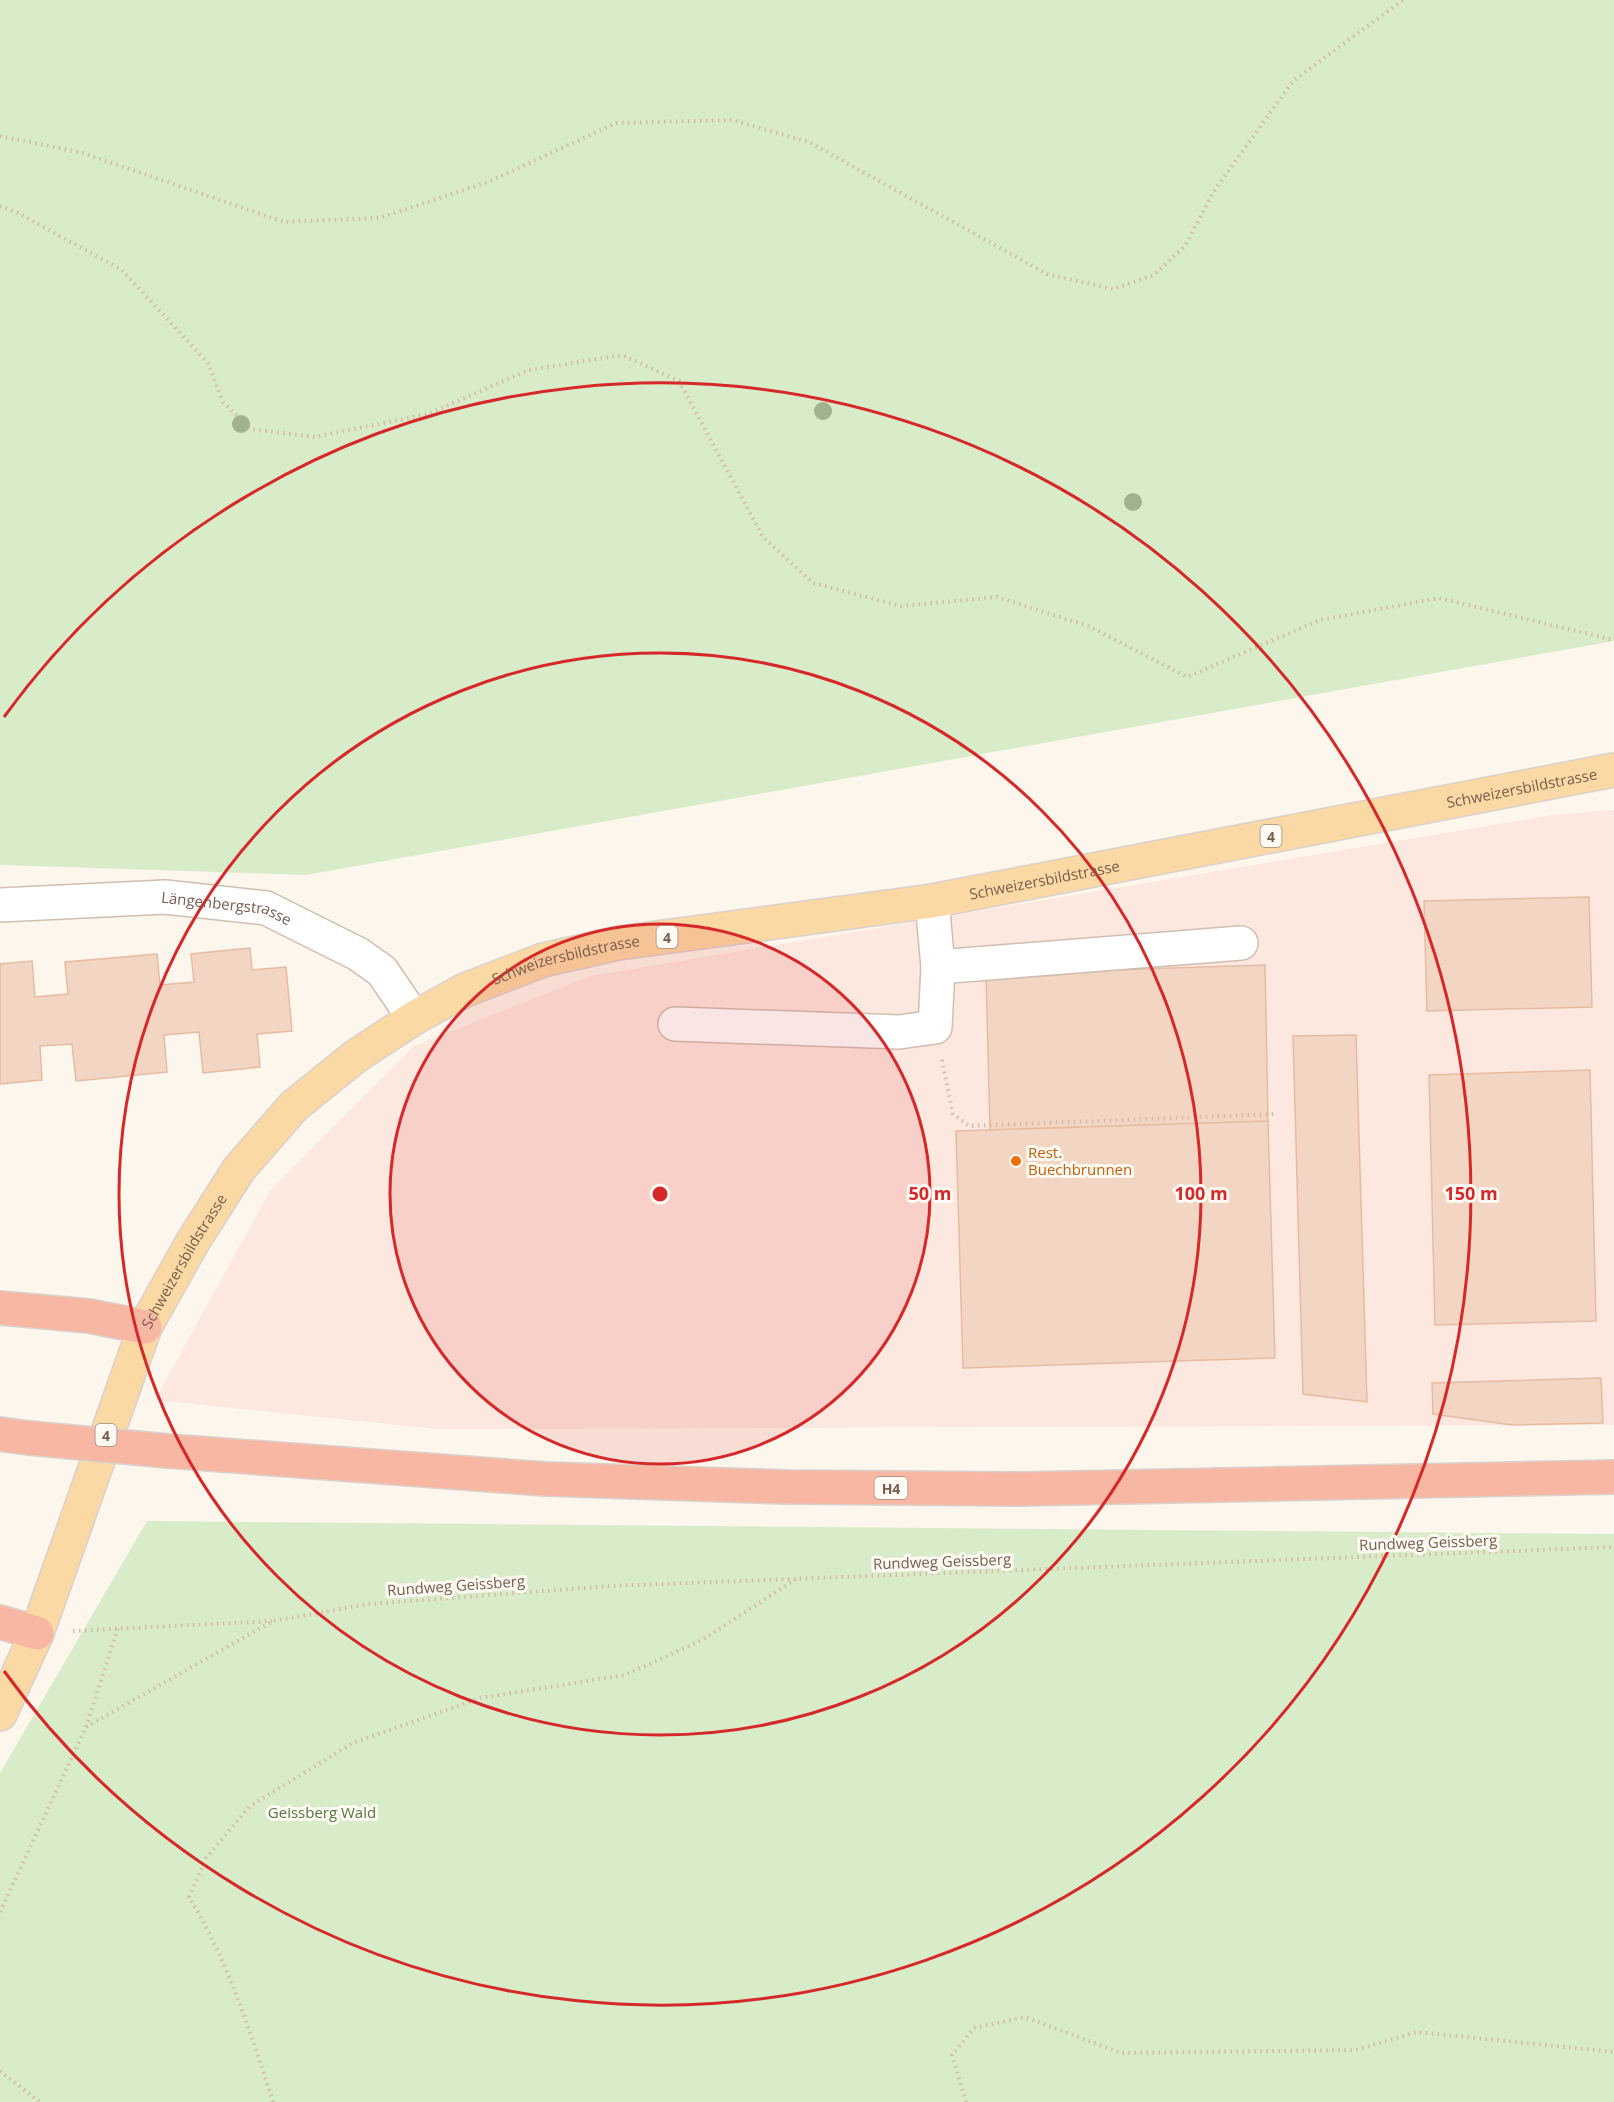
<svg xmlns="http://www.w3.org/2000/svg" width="1614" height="2102" font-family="'Open Sans',sans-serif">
<rect width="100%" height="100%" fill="#fdf6ec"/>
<path fill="#fde8e0" d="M 1614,810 L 1614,1425 L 437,1429 L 155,1400 L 270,1191 L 414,1046 L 591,976 L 1553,815 Z"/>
<path fill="#d8ecc9" d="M 0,0 L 1614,0 L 1614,641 L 306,875 L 0,865 Z
M 147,1521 L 1614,1534 L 1614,2102 L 0,2102 L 0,1773 Z"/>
<path fill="#f3d5c3" stroke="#e6bba3" stroke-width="1.5" d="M 1589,897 L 1592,1007 L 1427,1011 L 1424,901 Z
M 250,948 L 252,970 L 286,967 L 292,1031 L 257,1034 L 260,1067 L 203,1073 L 199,1032 L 164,1035 L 167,1072 L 76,1081 L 72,1044 L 40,1046 L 42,1080 L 0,1084 L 0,964 L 32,961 L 35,997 L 68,994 L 65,962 L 157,954 L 160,985 L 194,982 L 191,954 Z
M 1265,965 L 1268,1121 L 990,1130 L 986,974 Z
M 1356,1035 L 1367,1402 L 1303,1394 L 1293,1036 Z
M 1590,1070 L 1596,1321 L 1435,1325 L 1429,1075 Z
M 1268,1121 L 1275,1358 L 963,1368 L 956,1131 Z
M 1601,1378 L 1603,1423 L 1512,1425 L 1433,1414 L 1432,1383 Z"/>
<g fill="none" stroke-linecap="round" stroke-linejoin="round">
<defs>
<g id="minor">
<path id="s1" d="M 0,905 L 165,897 L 266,908 L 358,954 L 382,971 L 414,1018"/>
<path d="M 938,967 L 1241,943"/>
<path d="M 675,1024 L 899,1032 L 935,1027 L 938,967 L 932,901"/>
</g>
<g id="major">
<path id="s2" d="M 0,1714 L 37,1633 L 145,1327 L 192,1243 L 239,1169 L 294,1106 L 356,1056 L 414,1018 L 465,990 L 543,960 L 619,943 L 932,901 L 1614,770"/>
</g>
<path id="highway" d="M 0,1308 L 89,1316 L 145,1327
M 0,1434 L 29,1438
M 168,1451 L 545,1479 L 788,1487 L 1020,1489 L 1614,1477
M 0,1622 L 37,1633"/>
</defs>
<use href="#minor" stroke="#d1beb0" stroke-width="36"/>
<use href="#major" stroke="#dad1cd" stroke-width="36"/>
<use href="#highway" stroke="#dad1cd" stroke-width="36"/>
<path stroke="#d9b8a5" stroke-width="4" stroke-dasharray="1.5 4.5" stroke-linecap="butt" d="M 0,136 L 83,153 L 284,222 L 379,218 L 488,182 L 616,123 L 732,120 L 809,142 L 1047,274 L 1113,289 L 1154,275 L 1185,246 L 1214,191 L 1293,81 L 1403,0
M 0,206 L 18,213 L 122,270 L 208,363 L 223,402 L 250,429 L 315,437 L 428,414 L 529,370 L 622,355 L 679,381 L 763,537 L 813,583 L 901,606 L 997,597 L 1088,626 L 1187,677 L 1320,620 L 1439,598 L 1614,640
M 942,1060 L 953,1114 L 969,1126 L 1276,1114
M 73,1631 L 272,1621
M 86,1727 L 273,1621 L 368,1604 L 611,1586 L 1614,1547
M 0,1912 L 86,1727 L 118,1628
M 0,2071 L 40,2102
M 273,2102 C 250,2031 228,1961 189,1897 L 206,1858 L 250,1806 L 353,1743 L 480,1698 L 625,1675 L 702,1640 L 796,1579
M 966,2102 L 952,2055 L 974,2028 L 1025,2017 L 1121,2053 L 1356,2050 L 1417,2032 L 1614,2052"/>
<use href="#minor" stroke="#fff" stroke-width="33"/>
<use href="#major" stroke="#fbd9a5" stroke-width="33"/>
<use href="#highway" stroke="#f7b7a3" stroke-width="33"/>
<defs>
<path id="highway-bridge" d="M 29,1438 L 168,1451"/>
</defs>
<use href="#highway-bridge" stroke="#dad1cd" stroke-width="36" stroke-linecap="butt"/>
<use href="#highway-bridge" stroke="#f7b7a3" stroke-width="33"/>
</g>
<g fill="#a0b28e">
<circle cx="823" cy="411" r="9"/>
<circle cx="241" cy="424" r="9"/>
<circle cx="1133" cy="502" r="9"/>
</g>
<circle cx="660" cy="1194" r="270" fill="#d62828" fill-opacity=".12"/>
<g fill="none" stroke="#d62828" stroke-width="3">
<circle cx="660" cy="1194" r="270"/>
<circle cx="660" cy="1194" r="541"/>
<path d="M4 717A811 811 0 1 1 4 1671"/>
</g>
<circle fill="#e8710a" stroke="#fffaf3" stroke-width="2" cx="1016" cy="1161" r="6"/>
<g text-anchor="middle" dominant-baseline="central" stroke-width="6" stroke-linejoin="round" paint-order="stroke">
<g fill="#fffaf3" stroke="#a28b7f" stroke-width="1.5">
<rect x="1260.5" y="825" width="21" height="22" rx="4.5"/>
<rect x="656.5" y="926" width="21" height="22" rx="4.5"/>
<rect x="95.5" y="1424" width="21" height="22" rx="4.5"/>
<rect x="874.5" y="1477" width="33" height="22" rx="4.5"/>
</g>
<g font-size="14" font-weight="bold" fill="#7a5c4d">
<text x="1271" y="836">4</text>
<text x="667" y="937">4</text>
<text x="106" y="1435">4</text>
<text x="891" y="1488">H4</text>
</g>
<g font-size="15" fill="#7a5c4d" stroke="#fffaf3">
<text stroke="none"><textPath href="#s2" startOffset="1966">Schweizersbildstrasse</textPath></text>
<text stroke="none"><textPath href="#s2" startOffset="1480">Schweizersbildstrasse</textPath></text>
<text stroke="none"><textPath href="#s1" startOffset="228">Längenbergstrasse</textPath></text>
<text stroke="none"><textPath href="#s2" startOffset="994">Schweizersbildstrasse</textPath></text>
<text stroke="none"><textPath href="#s2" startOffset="490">Schweizersbildstrasse</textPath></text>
<text transform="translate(1428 1542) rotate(-2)">Rundweg Geissberg</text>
<text transform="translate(942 1561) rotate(-2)">Rundweg Geissberg</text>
<text transform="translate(456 1585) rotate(-4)">Rundweg Geissberg</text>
</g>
<g font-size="15" fill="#c56008" stroke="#fffaf3" text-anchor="start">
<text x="1028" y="1152">Rest.<tspan x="1028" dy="17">Buechbrunnen</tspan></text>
</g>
<g font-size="15" fill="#537a41" stroke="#fffaf3">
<text x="322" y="1812">Geissberg Wald</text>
</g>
</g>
<circle cx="660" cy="1194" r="9" fill="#d62828" stroke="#fffaf3" stroke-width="3"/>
<g font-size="18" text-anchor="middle" font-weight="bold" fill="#d62828" stroke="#fffaf3" stroke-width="6" stroke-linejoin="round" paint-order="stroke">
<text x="930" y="1200">50 m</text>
<text x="1201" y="1200">100 m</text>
<text x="1471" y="1200">150 m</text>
</g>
</svg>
